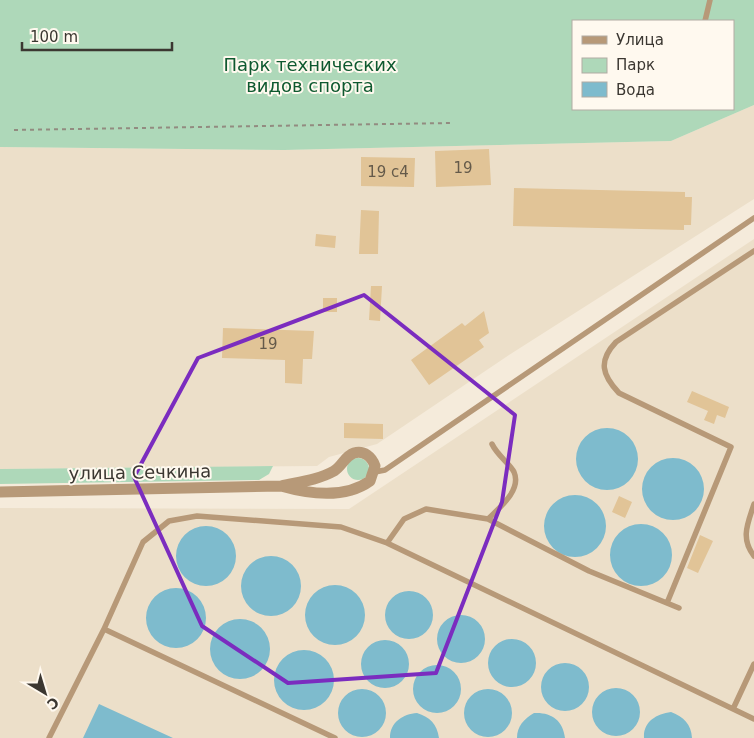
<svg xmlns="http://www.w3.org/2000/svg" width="754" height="738" font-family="'DejaVu Sans',sans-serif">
<rect width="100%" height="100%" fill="#f5ebdb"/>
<path fill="#ecdfc9" d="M 754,105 L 754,199 L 509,355 L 377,444 L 329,457 L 317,466 L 0,469 L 0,147 L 284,150 L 671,141 Z
M 754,239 L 754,738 L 0,738 L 0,508 L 349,509 Z"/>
<path fill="#aed8b9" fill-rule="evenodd" d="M 0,0 L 754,0 L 754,105 L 671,141 L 284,150 L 0,147 ZM 573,21 L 733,21 L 733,109 L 573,109 Z
M347 469a11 11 0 1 1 22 0a11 11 0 1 1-22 0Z
M 273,466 L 269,474 L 259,480 L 0,484 L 0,469 Z"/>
<path fill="#7ebbcd" d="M576 459a31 31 0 1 1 62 0a31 31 0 1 1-62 0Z
M642 489a31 31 0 1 1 62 0a31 31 0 1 1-62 0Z
M544 526a31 31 0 1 1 62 0a31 31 0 1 1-62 0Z
M610 555a31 31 0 1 1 62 0a31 31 0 1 1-62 0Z
M176 556a30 30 0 1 1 60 0a30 30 0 1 1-60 0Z
M241 586a30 30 0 1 1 60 0a30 30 0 1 1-60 0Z
M305 615a30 30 0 1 1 60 0a30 30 0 1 1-60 0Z
M146 618a30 30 0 1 1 60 0a30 30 0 1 1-60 0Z
M385 615a24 24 0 1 1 48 0a24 24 0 1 1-48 0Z
M437 639a24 24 0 1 1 48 0a24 24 0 1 1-48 0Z
M210 649a30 30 0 1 1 60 0a30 30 0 1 1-60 0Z
M488 663a24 24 0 1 1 48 0a24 24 0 1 1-48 0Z
M361 664a24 24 0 1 1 48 0a24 24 0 1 1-48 0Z
M274 680a30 30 0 1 1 60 0a30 30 0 1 1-60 0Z
M541 687a24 24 0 1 1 48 0a24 24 0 1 1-48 0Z
M413 689a24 24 0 1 1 48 0a24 24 0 1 1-48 0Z
M592 712a24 24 0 1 1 48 0a24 24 0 1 1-48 0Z
M464 713a24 24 0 1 1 48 0a24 24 0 1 1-48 0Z
M338 713a24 24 0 1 1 48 0a24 24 0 1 1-48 0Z
M 99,704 L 173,738 L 83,738 Z
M 671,712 C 684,717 691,724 692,738 L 644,738 C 643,722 656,714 671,712 Z
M 417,713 C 430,717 437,724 439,738 L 390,738 C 390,722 403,714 417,713 Z
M 534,713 C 551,712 563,720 565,738 L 517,738 C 517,726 524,719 534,713 Z"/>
<path fill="#e1c497" d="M 489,149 L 491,185 L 436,187 L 435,151 Z
M 361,157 L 415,158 L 414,187 L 361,186 Z
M 514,188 L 685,192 L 685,197 L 692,197 L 691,225 L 684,225 L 684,230 L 513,226 Z
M 361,210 L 379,211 L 378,254 L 359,254 Z
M 316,234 L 336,236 L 335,248 L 315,246 Z
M 371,286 L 382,286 L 380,321 L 369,320 Z
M 323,298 L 337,298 L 337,312 L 323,312 Z
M 484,311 L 489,333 L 479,340 L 484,347 L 429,385 L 411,360 L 462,323 L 465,326 Z
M 223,328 L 314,331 L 312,359 L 303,359 L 302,384 L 285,383 L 285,360 L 222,358 Z
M 692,391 L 729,407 L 725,418 L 717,415 L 714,424 L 704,420 L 708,411 L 687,402 Z
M 344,423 L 383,424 L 383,439 L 344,438 Z
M 619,496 L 632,502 L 625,518 L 612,512 Z
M 700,535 L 713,541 L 698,573 L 687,568 Z"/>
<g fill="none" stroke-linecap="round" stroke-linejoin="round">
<path stroke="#928b80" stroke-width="2" stroke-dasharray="4 4" stroke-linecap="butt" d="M 14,130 L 450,123"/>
<path stroke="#b79978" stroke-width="5.5" d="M 705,21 L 710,0
M 375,472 L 385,470 L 754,218
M 754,504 C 748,523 740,538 754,556
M 488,519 C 499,508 522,490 514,472 C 510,464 497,455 492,444
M 387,543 L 404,519 L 426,509 L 488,519 L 589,571 L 679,608
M 667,603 L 731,447 L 619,393 C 602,375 598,361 616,342 L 754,251
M 104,629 L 335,738
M 733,709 L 754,664
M 49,738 L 104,629 L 143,542 L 169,521 L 197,516 L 341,527 L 387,543 L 754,719"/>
<path stroke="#b79978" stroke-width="11" d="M 0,492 L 281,486 C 299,482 318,480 334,471 C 342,466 345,456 354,453 C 364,450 372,457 375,466 L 370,481 C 345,499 309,494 281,486"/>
</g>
<path fill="none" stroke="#7b2cbf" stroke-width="4" stroke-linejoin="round" d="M 364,295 L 515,415 L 502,502 L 436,673 L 288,683 L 202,626 L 134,477 L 198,358 Z"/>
<g text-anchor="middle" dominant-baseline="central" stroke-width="4" stroke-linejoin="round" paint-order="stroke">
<g font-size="15" fill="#645a4a">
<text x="463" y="168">19</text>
<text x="388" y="172">19 с4</text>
<text x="268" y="344">19</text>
</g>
<g font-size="18" fill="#0e592f" stroke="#fff9ef">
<text x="310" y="64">Парк технических<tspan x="310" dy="21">видов спорта</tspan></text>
</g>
<g font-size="18" fill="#3b3731" stroke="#fff9ef">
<text transform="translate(140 472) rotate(-1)">улица Сечкина</text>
</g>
</g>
<rect x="572" y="20" width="162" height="90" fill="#fff9ef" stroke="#b1aba3"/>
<rect x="582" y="36" width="25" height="8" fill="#b79978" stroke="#b1aba3"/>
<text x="616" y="45" font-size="15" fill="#3b3731">Улица</text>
<rect x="582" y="58" width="25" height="15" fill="#aed8b9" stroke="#b1aba3"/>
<text x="616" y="70" font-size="15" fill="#3b3731">Парк</text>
<rect x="582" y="82" width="25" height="15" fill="#7ebbcd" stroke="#b1aba3"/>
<text x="616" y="95" font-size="15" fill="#3b3731">Вода</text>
<g transform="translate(45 693) rotate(142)" stroke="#fff9ef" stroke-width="4" paint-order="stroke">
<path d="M0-4L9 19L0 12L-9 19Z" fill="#3b3731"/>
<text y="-8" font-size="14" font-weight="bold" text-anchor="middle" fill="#3b3731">С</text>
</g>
<path d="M22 42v8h150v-8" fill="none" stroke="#3b3731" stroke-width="2.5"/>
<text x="30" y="42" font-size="15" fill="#3b3731" stroke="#fff9ef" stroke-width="4" paint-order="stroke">100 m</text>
</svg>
